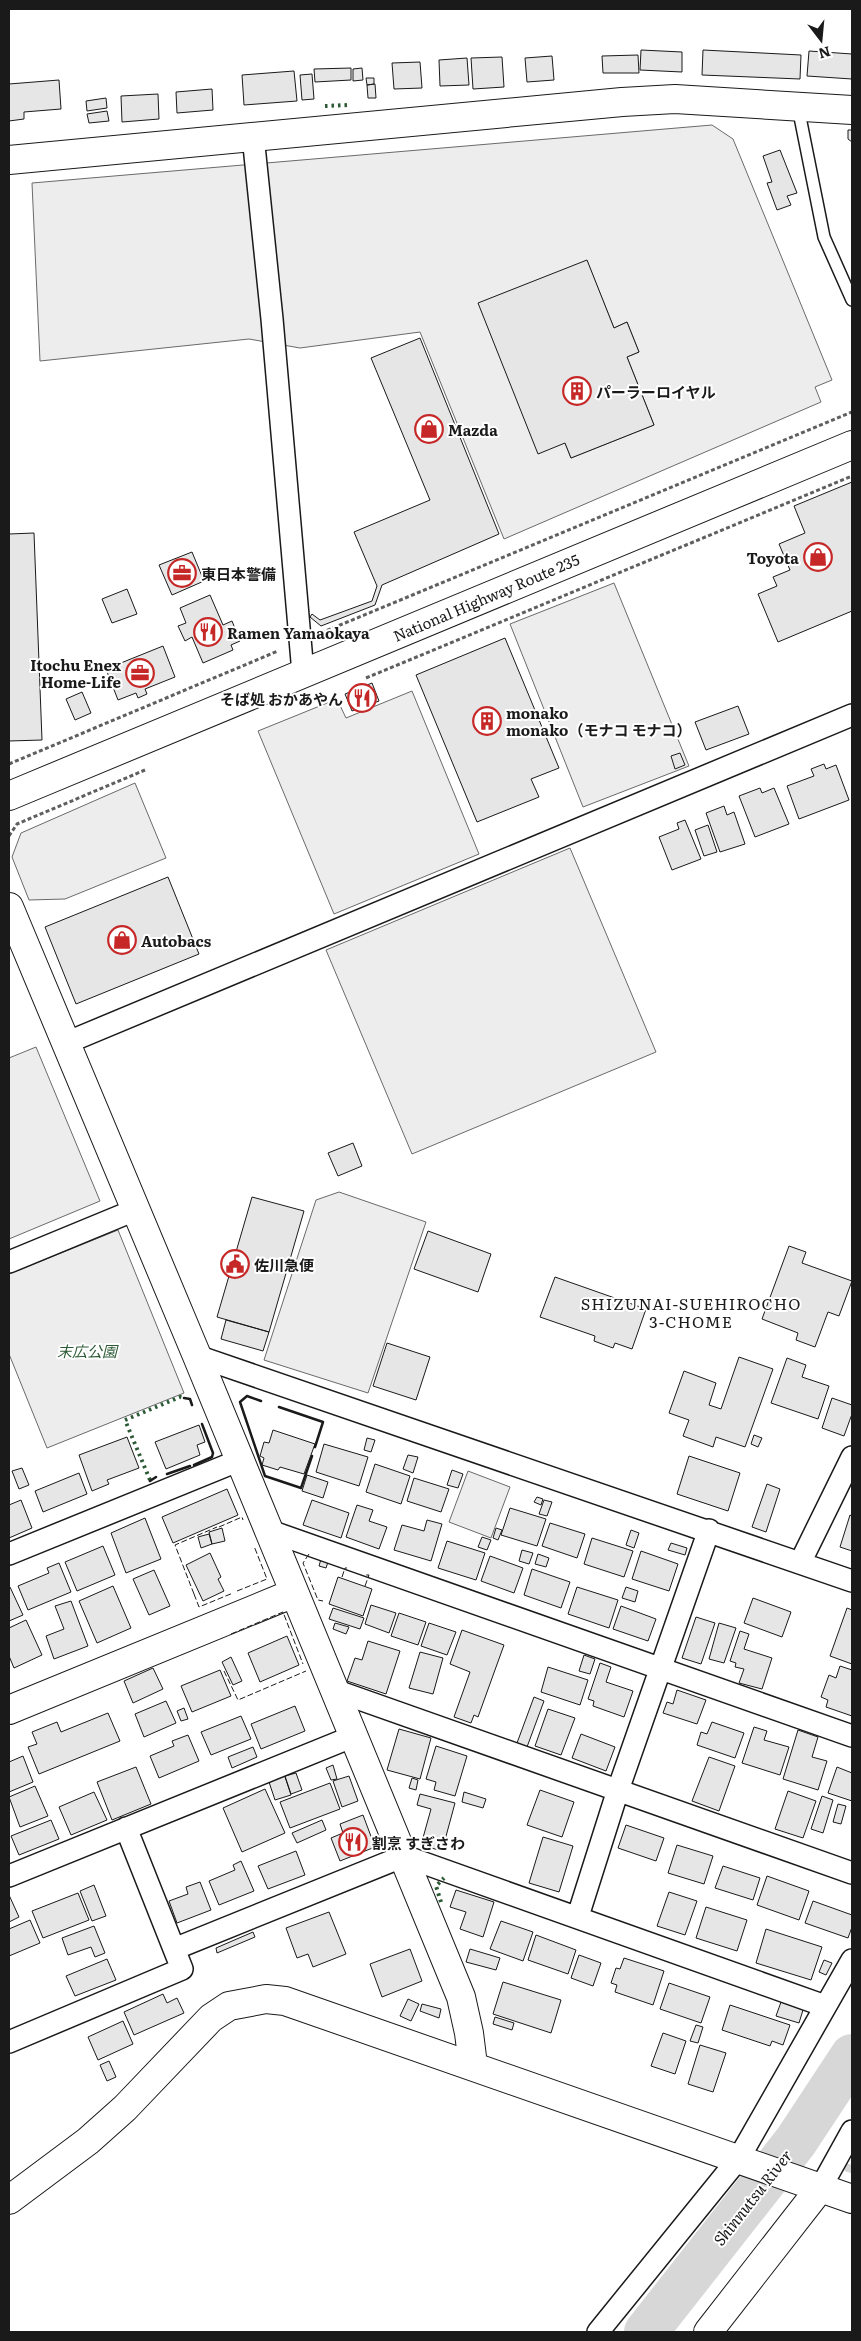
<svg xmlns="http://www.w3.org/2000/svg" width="861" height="2341" font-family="Literata,'Noto Sans JP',serif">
<rect width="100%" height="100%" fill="#fff"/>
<path fill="#ededed" stroke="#6a6a6a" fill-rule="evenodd" d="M 712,125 L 733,139 L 832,380 L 815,387 L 821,402 L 504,539 L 420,332 L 300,348 L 249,339 L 40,361 L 32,183 ZM 587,261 L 614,328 L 627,322 L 639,352 L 627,357 L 654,425 L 571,458 L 565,443 Z
M 614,583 L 689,766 L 583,807 L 510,624 Z
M 412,691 L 479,854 L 334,914 L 258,731 L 337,699 L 346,718 Z
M 135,783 L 166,858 L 65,899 L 29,900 L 12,857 L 21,833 Z
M 570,848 L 656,1052 L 412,1154 L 326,950 Z
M 36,1047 L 100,1201 L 9,1239 L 9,1058 Z
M 339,1192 L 426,1222 L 368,1393 L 264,1360 L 316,1200 Z
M 118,1230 L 184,1393 L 47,1448 L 9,1354 L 9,1274 Z
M 468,1471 L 510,1487 L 491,1538 L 449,1522 Z"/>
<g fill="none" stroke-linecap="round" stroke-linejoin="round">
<path stroke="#d7d7d7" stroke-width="8" d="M 796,2141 L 807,2148
M 848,2168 L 852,2169"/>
<path stroke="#d7d7d7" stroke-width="44" d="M 646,2332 L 796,2141 L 852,2056"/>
</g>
<path fill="#e6e6e6" stroke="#1a1a1a" d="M 641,50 L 682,52 L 682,72 L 640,70 Z
M 703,50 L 801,55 L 800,79 L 702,75 Z
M 809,51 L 852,54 L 852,79 L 807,76 Z
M 638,55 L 639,73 L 603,73 L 602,56 Z
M 552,56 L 554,80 L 527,82 L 525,58 Z
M 502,57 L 504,87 L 473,89 L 471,58 Z
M 467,58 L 469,85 L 440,86 L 439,60 Z
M 420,62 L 422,88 L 394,89 L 392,63 Z
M 351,68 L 351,80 L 315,82 L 314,69 Z
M 362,68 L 363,80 L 353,81 L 353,69 Z
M 294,71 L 297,101 L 244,105 L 242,75 Z
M 312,74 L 314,99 L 302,100 L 300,75 Z
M 366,78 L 374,78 L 374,84 L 367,85 Z
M 59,80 L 61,109 L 24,112 L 24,119 L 9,121 L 9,84 Z
M 375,84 L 376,98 L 368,98 L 367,85 Z
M 212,89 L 213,110 L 177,113 L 176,92 Z
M 158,94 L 159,119 L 122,122 L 121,96 Z
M 106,98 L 107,108 L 87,111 L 86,101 Z
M 107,111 L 109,121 L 89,123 L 87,114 Z
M 848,130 L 852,130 L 852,142 L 848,139 Z
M 780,150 L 797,193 L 787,196 L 791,205 L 777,210 L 767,183 L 772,182 L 763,156 Z
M 587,260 L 614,328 L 627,322 L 639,352 L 627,357 L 654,425 L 571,458 L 565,443 L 538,454 L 478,303 Z
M 420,338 L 499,534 L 382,585 L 375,605 L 321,626 L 310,617 L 312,614 L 320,620 L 372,601 L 377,586 L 354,532 L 430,500 L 371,358 Z
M 852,482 L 852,611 L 778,642 L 758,594 L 777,586 L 773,577 L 790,570 L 779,544 L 805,533 L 794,506 Z
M 34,533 L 42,740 L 9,741 L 9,534 Z
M 192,552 L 204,581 L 172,595 L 159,565 Z
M 127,589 L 137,614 L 112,623 L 102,599 Z
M 210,595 L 223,625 L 232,621 L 240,641 L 231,645 L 233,650 L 203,663 L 192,637 L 185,641 L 178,626 L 186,623 L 180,608 Z
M 505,638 L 559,768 L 531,779 L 539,797 L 477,822 L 416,675 Z
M 163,646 L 175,677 L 145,689 L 147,694 L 138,698 L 136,693 L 118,700 L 106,669 Z
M 372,683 L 379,701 L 352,711 L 345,694 Z
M 82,692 L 91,713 L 75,720 L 66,699 Z
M 738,706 L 749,734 L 706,750 L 695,722 Z
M 680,753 L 685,765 L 675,769 L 671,756 Z
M 824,764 L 826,769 L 836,765 L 849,800 L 799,819 L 787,786 L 814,776 L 811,769 Z
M 760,788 L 762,793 L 774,788 L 789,824 L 755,837 L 739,796 Z
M 724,806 L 727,815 L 734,812 L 745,844 L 720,852 L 706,813 Z
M 685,820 L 701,859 L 672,870 L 659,837 L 679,829 L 677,823 Z
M 708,825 L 717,852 L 704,856 L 695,830 Z
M 168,877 L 199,954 L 76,1004 L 45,927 Z
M 353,1143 L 362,1166 L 338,1176 L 328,1153 Z
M 252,1197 L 304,1211 L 269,1332 L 217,1317 Z
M 428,1231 L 491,1254 L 478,1292 L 414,1269 Z
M 789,1246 L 806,1252 L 802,1263 L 852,1281 L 839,1316 L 828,1312 L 815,1347 L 796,1340 L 798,1333 L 762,1319 Z
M 555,1277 L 646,1309 L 632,1349 L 615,1343 L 613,1348 L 594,1341 L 595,1336 L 540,1317 Z
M 226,1320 L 269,1332 L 263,1351 L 221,1339 Z
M 387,1343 L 430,1357 L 416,1400 L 373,1386 Z
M 739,1357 L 773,1369 L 745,1447 L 716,1437 L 713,1447 L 683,1436 L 689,1420 L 669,1413 L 684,1371 L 716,1383 L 709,1405 L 721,1409 Z
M 787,1358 L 806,1365 L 802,1377 L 829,1386 L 818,1419 L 771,1403 Z
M 832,1398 L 852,1405 L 852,1414 L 844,1436 L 822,1428 Z
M 199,1425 L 205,1442 L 197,1445 L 200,1455 L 166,1469 L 155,1442 Z
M 273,1430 L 315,1444 L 304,1474 L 280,1467 L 278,1470 L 262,1465 L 264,1458 L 260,1456 L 264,1442 L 269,1443 Z
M 754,1435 L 762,1438 L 758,1447 L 751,1444 Z
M 127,1437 L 139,1468 L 107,1480 L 109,1484 L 92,1491 L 79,1455 Z
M 367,1438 L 375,1440 L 371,1452 L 364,1450 Z
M 324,1444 L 368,1457 L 359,1486 L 316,1472 Z
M 408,1455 L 418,1457 L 413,1473 L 403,1469 Z
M 689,1456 L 740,1473 L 728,1511 L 677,1494 Z
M 375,1464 L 410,1476 L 401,1504 L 366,1492 Z
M 22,1468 L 29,1485 L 19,1489 L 12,1471 Z
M 452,1470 L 463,1474 L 458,1488 L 447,1485 Z
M 79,1473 L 87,1494 L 43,1512 L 35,1491 Z
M 307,1475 L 328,1482 L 323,1498 L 302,1491 Z
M 414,1478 L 449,1489 L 441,1512 L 407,1501 Z
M 767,1484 L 780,1489 L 766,1532 L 752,1527 Z
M 227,1489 L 238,1515 L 173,1543 L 162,1517 Z
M 537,1497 L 543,1499 L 541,1505 L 534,1502 Z
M 21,1500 L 32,1528 L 9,1538 L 9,1505 Z
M 312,1500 L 349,1513 L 341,1538 L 303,1525 Z
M 544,1500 L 552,1502 L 547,1516 L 539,1514 Z
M 357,1505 L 373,1510 L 369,1521 L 387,1527 L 379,1549 L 346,1537 Z
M 510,1508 L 546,1519 L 537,1546 L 501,1535 Z
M 850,1515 L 852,1516 L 852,1551 L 840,1547 Z
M 145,1518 L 161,1559 L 126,1573 L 111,1533 Z
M 427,1520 L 442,1524 L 431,1561 L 394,1550 L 402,1525 L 424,1531 Z
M 550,1523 L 585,1534 L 577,1558 L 542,1546 Z
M 222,1528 L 225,1541 L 212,1544 L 209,1532 Z
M 496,1528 L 502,1530 L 498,1540 L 493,1538 Z
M 631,1530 L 639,1533 L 634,1548 L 626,1545 Z
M 209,1534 L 212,1544 L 201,1548 L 198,1537 Z
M 482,1537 L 491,1540 L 487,1550 L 478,1547 Z
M 592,1538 L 633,1551 L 624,1577 L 584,1564 Z
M 447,1541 L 485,1553 L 476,1580 L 438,1568 Z
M 671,1543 L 687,1548 L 685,1555 L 668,1550 Z
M 103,1546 L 115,1575 L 77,1591 L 65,1562 Z
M 522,1550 L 533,1553 L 529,1564 L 519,1561 Z
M 641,1551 L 678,1564 L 669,1591 L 632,1579 Z
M 210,1553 L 221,1577 L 218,1579 L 224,1591 L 203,1601 L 186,1565 Z
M 538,1554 L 549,1558 L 546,1567 L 535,1564 Z
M 490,1556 L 523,1568 L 514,1593 L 481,1581 Z
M 321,1559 L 328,1562 L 326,1568 L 319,1566 Z
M 59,1563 L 71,1592 L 28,1610 L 18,1586 L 49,1573 L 47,1568 Z
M 532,1569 L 570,1582 L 561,1608 L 524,1595 Z
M 154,1570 L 170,1606 L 149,1615 L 133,1579 Z
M 338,1577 L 372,1589 L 363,1616 L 329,1604 Z
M 113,1586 L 131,1628 L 97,1643 L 79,1601 Z
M 9,1587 L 10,1587 L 23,1615 L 9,1621 Z
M 577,1587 L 618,1600 L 609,1628 L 568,1614 Z
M 626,1587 L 638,1591 L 635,1602 L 622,1598 Z
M 753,1598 L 791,1612 L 782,1637 L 744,1623 Z
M 71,1601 L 88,1646 L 54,1659 L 46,1636 L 64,1629 L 55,1606 Z
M 371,1605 L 396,1613 L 389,1633 L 365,1624 Z
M 621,1606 L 656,1619 L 648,1641 L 613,1629 Z
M 333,1608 L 364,1618 L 360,1629 L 329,1619 Z
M 847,1608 L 852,1610 L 852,1664 L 830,1656 Z
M 399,1613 L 426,1622 L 418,1645 L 391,1636 Z
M 696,1617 L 715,1623 L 701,1664 L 682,1658 Z
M 26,1620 L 42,1655 L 14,1668 L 9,1656 L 9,1628 Z
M 335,1623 L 349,1627 L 346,1634 L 333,1629 Z
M 429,1623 L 456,1632 L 447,1655 L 421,1646 Z
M 719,1623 L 736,1628 L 724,1663 L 709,1659 Z
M 462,1630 L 504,1645 L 478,1717 L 474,1715 L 471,1723 L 454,1717 L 470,1672 L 450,1664 Z
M 740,1631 L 749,1634 L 744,1649 L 772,1658 L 762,1689 L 739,1683 L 744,1669 L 735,1667 L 736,1663 L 730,1661 Z
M 287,1636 L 299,1665 L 260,1682 L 248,1653 Z
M 368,1641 L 400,1651 L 386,1694 L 347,1681 L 355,1658 L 362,1660 Z
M 420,1652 L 443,1658 L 433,1694 L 409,1688 Z
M 584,1655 L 595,1659 L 590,1674 L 579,1671 Z
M 231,1657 L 242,1681 L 233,1685 L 222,1662 Z
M 600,1663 L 611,1667 L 606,1682 L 633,1691 L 624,1717 L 593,1706 L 594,1701 L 588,1699 Z
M 840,1666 L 852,1670 L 852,1716 L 826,1707 L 828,1700 L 821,1697 L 829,1675 L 836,1678 Z
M 548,1667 L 588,1680 L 580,1705 L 541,1692 Z
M 153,1668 L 163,1689 L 133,1703 L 124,1681 Z
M 220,1670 L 231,1696 L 192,1712 L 181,1686 Z
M 677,1690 L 706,1700 L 697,1724 L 663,1713 L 667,1702 L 673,1704 Z
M 534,1697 L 544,1701 L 527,1747 L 517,1743 Z
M 166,1701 L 176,1723 L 144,1737 L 135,1714 Z
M 295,1706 L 305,1731 L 261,1749 L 251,1724 Z
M 184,1708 L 188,1719 L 181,1721 L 177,1711 Z
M 548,1709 L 575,1718 L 561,1755 L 535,1746 Z
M 108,1713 L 120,1741 L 39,1774 L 28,1747 L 37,1744 L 32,1732 L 57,1722 L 61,1732 Z
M 241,1716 L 251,1739 L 211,1755 L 201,1732 Z
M 712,1722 L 744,1733 L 735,1758 L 697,1745 L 701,1732 L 707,1734 Z
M 754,1727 L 767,1731 L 764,1740 L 789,1747 L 780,1775 L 742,1763 Z
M 399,1729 L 431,1738 L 420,1779 L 387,1770 Z
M 798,1730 L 818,1737 L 812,1757 L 827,1761 L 818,1790 L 783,1779 Z
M 581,1734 L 615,1747 L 606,1771 L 572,1758 Z
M 188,1735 L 199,1761 L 159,1778 L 150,1756 L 174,1746 L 172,1741 Z
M 436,1746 L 467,1756 L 455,1796 L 434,1790 L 436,1782 L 426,1779 Z
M 253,1747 L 257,1757 L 232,1768 L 228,1757 Z
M 23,1756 L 33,1782 L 9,1792 L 9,1762 Z
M 709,1757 L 735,1766 L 719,1811 L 692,1801 Z
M 333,1765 L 337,1779 L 331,1780 L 326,1768 Z
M 136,1767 L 151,1804 L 112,1820 L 97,1782 Z
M 837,1767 L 852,1773 L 852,1801 L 828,1793 Z
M 296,1773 L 302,1790 L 291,1794 L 285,1776 Z
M 284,1774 L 291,1795 L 275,1800 L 268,1779 Z
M 349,1776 L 358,1801 L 342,1807 L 333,1781 Z
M 412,1778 L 418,1780 L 416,1790 L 409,1788 Z
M 330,1783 L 340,1809 L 290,1828 L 280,1802 Z
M 35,1786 L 48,1816 L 20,1827 L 9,1797 Z
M 265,1789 L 285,1833 L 242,1852 L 223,1808 Z
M 540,1790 L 574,1802 L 562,1837 L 527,1825 Z
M 788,1791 L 816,1801 L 803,1838 L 775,1829 Z
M 94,1792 L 107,1820 L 71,1835 L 59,1807 Z
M 464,1792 L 486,1799 L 483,1808 L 462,1802 Z
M 420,1794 L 455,1803 L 442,1851 L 421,1845 L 431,1809 L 417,1805 Z
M 822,1796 L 833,1800 L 823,1833 L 811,1829 Z
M 838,1804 L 846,1806 L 841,1824 L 833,1822 Z
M 363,1815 L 375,1847 L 340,1861 L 331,1838 L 343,1833 L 340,1824 Z
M 51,1820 L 59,1839 L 19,1855 L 11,1836 Z
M 322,1820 L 326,1830 L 297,1843 L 292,1833 Z
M 626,1825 L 664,1838 L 656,1861 L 618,1848 Z
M 543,1837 L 573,1846 L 559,1892 L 529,1883 Z
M 677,1845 L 713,1856 L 704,1884 L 668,1873 Z
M 296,1851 L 305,1875 L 268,1889 L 258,1866 Z
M 241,1861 L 254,1891 L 219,1905 L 209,1881 L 235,1870 L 233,1865 Z
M 723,1866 L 760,1878 L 753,1900 L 715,1888 Z
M 767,1876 L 809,1891 L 799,1920 L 757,1905 Z
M 200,1882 L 211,1910 L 177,1923 L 169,1901 L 188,1894 L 186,1887 Z
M 94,1885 L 106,1916 L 92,1921 L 80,1891 Z
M 456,1890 L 494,1902 L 483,1937 L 460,1929 L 466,1912 L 450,1907 Z
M 669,1892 L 697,1901 L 685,1935 L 657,1926 Z
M 78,1893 L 89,1920 L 43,1938 L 32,1911 Z
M 9,1895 L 19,1917 L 9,1922 Z
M 813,1901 L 852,1915 L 852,1927 L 848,1938 L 805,1923 Z
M 706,1907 L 747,1920 L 737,1951 L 696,1938 Z
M 329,1912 L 346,1954 L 313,1967 L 308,1954 L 297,1958 L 286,1928 Z
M 30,1920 L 40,1943 L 9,1956 L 9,1929 Z
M 501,1921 L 533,1932 L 523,1961 L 490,1949 Z
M 94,1926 L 105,1953 L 95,1957 L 91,1947 L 68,1955 L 62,1938 Z
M 766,1929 L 822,1947 L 811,1980 L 756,1963 Z
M 253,1932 L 255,1937 L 217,1953 L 216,1948 Z
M 536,1935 L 576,1950 L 568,1974 L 528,1960 Z
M 410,1949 L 422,1981 L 382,1997 L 370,1964 Z
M 470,1949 L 500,1958 L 496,1970 L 466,1962 Z
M 579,1955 L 601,1963 L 593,1986 L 571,1978 Z
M 624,1958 L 664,1971 L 653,2005 L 615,1992 L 617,1985 L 611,1983 L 616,1968 L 620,1969 Z
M 107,1959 L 116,1980 L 75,1996 L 66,1976 Z
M 824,1960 L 832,1963 L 826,1975 L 819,1972 Z
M 503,1982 L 561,2000 L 551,2033 L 493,2014 Z
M 669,1983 L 710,1997 L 701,2023 L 660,2009 Z
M 163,1994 L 167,2003 L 177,1998 L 184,2013 L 134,2035 L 124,2012 Z
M 408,1999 L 419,2004 L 411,2021 L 400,2016 Z
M 781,2002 L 803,2010 L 799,2023 L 776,2016 Z
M 422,2004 L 441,2009 L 439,2018 L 420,2011 Z
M 730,2005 L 790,2025 L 783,2045 L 772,2041 L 770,2046 L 722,2030 Z
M 495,2017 L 514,2023 L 512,2030 L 493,2024 Z
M 123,2021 L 133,2044 L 98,2060 L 88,2037 Z
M 696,2025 L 703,2027 L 698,2043 L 690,2041 Z
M 663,2033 L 686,2041 L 675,2074 L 651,2066 Z
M 700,2045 L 726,2053 L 713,2092 L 688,2084 Z
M 109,2061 L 116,2077 L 107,2081 L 100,2065 Z"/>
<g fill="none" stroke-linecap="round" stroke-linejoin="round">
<defs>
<path id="lane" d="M 798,107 L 824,237 L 852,300"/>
<path id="street" d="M 253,136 L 272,319 L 303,673
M 66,1043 L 852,715
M 9,1262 L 135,1210
M 197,1356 L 852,1581
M 270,1531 L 852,1736
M 9,1554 L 240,1460
M 800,1563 L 852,1457
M 334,1690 L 852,1873
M 9,1876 L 354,1736
M 578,1916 L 618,1790 L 709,1530
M 174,1949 L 404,1856 L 825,2006
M 9,2042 L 182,1969 L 126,1828
M 821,2187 L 852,2131
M 598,2332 L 739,2158 L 852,1960"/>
<path id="secondary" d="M 9,160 L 622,102 L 675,99 L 852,110
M 9,907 L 197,1356 L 461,1997 L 469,2033 L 473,2065
M 9,1710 L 294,1593
M 9,2200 L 88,2141 L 125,2108 L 211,2018 L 229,2006 L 266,1999 L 285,2001 L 852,2199
M 708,2332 L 821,2187"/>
<path id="highway" d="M 9,796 L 852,445"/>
</defs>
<use href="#lane" stroke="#1a1a1a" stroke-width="14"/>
<use href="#street" stroke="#1a1a1a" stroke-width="24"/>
<use href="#secondary" stroke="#1a1a1a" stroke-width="30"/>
<use href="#highway" stroke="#1a1a1a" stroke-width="30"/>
<path stroke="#5f5f5f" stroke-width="3" stroke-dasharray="4 2.5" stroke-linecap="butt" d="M 321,633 L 852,412
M 366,678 L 852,476
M 9,764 L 278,651
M 9,836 L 17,824 L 145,770"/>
<use href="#lane" stroke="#fff" stroke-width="11"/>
<use href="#street" stroke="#fff" stroke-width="21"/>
<use href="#secondary" stroke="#fff" stroke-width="28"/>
<use href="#highway" stroke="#fff" stroke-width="28"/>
<path stroke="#2b5a34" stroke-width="4" stroke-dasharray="2.5 4" stroke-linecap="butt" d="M 325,106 L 348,105
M 150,1480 L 125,1420 L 180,1397 L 183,1398
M 441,1902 L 436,1886 L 444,1878"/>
<path stroke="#1a1a1a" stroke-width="1" stroke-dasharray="6 2.5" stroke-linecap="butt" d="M 219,1527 L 242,1517 L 243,1520
M 309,1554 L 303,1563 L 318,1600 L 323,1601
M 342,1577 L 345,1568 L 347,1568
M 365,1586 L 369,1575 L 366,1575
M 237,1591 L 267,1579 L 254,1546
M 194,1594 L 175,1545 L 217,1527
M 194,1594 L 199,1607 L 233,1593
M 231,1634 L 283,1612 L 303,1664
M 224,1671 L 238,1700 L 306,1671"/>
<path stroke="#1a1a1a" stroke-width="2.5" d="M 184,1398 L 190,1399 L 192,1405
M 261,1401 L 247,1396 L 240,1402 L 265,1476 L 301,1488 L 312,1456
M 279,1407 L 323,1422 L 315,1447
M 194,1465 L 212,1457 L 213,1453 L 202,1424
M 167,1474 L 190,1466
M 150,1481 L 156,1477"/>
</g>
<defs>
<symbol id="building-ring" viewBox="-11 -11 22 22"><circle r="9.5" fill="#fff" stroke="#c62828" stroke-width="1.5"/><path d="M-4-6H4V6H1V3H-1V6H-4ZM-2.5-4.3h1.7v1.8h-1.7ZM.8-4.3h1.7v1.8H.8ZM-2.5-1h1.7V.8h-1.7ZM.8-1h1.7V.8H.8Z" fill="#c62828"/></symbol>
<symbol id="shop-ring" viewBox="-11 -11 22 22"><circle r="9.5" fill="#fff" stroke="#c62828" stroke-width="1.5"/><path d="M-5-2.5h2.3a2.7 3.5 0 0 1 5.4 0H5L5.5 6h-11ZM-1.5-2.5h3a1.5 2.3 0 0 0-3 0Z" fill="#c62828"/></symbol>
<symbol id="office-ring" viewBox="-11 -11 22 22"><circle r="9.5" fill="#fff" stroke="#c62828" stroke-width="1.5"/><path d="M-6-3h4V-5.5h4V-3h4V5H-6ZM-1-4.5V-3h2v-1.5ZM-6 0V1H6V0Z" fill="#c62828"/></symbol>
<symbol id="restaurant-ring" viewBox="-11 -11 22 22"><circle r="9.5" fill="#fff" stroke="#c62828" stroke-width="1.5"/><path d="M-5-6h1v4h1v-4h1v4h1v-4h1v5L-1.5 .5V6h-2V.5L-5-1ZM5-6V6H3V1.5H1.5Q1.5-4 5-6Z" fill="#c62828"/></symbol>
<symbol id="civic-ring" viewBox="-11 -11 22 22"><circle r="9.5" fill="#fff" stroke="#c62828" stroke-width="1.5"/><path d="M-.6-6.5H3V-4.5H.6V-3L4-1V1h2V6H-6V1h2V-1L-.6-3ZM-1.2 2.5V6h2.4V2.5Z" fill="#c62828"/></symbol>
</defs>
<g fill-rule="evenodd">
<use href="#building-ring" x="561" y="375" width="32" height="32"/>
<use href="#shop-ring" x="413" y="413" width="32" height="32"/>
<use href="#shop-ring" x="802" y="541" width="32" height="32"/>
<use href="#office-ring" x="166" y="557" width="32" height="32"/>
<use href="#restaurant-ring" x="192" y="616" width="32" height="32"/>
<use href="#office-ring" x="124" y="657" width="32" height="32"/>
<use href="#restaurant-ring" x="346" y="682" width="32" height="32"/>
<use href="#building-ring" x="471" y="705" width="32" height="32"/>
<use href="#shop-ring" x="106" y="924" width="32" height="32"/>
<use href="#civic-ring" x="219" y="1248" width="32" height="32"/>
<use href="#restaurant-ring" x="337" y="1826" width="32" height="32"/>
</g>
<g text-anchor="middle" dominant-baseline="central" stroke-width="4" stroke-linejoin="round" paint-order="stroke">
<g font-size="15" font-weight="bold" fill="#1a1a1a" stroke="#fff" text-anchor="start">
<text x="596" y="391">パーラーロイヤル</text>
<text x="448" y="429">Mazda</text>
<text x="799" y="557" text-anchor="end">Toyota</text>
<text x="201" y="573">東日本警備</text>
<text x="227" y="632">Ramen Yamaokaya</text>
<text x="121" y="664" text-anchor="end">Itochu Enex<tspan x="121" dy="17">Home-Life</tspan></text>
<text x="343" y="698" text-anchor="end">そば処 おかあやん</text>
<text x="506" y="712">monako<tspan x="506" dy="17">monako（モナコ モナコ）</tspan></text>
<text x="141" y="940">Autobacs</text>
<text x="254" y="1264">佐川急便</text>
<text x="372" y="1842">割烹 すぎさわ</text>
</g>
<g font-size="15" fill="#1a1a1a" stroke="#fff">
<text transform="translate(486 597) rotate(-23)">National Highway Route 235</text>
</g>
<g font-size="15" font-style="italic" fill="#2b5a34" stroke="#fff">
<text x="87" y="1350">末広公園</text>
</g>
<g font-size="16" letter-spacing="1" fill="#1a1a1a" stroke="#fff">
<text x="691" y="1303">SHIZUNAI-SUEHIROCHO<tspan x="691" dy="18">3-CHOME</tspan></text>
</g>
<g font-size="16" font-style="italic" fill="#1a1a1a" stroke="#fff">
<text transform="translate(752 2197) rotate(-52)">Shinnutsu River</text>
</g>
</g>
<rect width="861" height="2341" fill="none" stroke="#1a1a1a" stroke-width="20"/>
<g transform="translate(821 40) rotate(164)" stroke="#ffffff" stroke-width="4" paint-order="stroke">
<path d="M0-4L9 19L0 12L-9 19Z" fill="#1a1a1a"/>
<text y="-8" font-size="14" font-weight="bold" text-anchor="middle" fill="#1a1a1a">N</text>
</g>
</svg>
